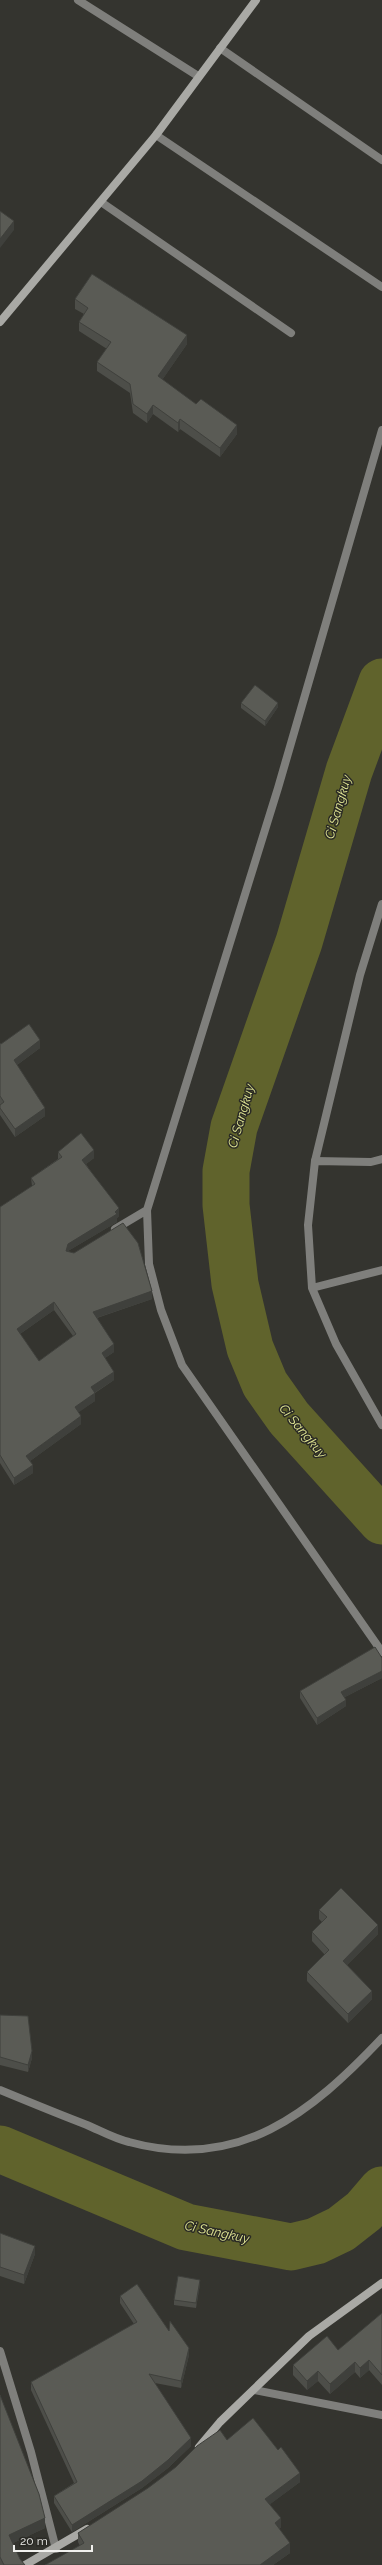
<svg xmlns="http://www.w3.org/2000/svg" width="382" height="2565" font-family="Raleway,sans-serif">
<rect width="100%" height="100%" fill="#34342f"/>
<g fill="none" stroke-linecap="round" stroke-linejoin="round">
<path stroke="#60632c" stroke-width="47" d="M 382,682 L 349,771 L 299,942 L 234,1127 L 226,1171 L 226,1205 L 235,1284 L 250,1348 L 265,1384 L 289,1418 L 382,1521
M 0,2149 L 186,2227 L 291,2247 L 316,2241 L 341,2229 L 364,2211 L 382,2190"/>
<path stroke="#7f7f7c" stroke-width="8" d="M 78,0 L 198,76
M 315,1161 L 360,975 L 382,904
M 0,2351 L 31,2452 L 56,2549"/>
<path stroke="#7f7f7c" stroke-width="8" d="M 220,48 L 382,160
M 156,135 L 382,287
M 101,202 L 291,333
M 382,430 L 278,788 L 147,1210 L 149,1264 L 161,1310 L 182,1365 L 382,1652
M 382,1159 L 371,1162 L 315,1161 L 308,1225 L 312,1288 L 336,1344 L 382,1425
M 115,1229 L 147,1210
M 312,1288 L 382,1270
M 0,2090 C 29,2102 58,2114 87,2125 C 101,2131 115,2139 129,2142 C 239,2172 311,2113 382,2038
M 254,2390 L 382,2415"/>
<path stroke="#a9a9a5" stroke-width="8" d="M 0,322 L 156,135 L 256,0
M 199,2447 L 220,2422 L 309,2336 L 382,2283
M 25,2565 L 87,2529"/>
</g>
<path fill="#4d4e49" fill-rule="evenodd" d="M 75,299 L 187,344 L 162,380 L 237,434 L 220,457 L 180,429 L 178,432 L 153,414 L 147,423 L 133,413 L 130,393 L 97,371 L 97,362 L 107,349 L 79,331 L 79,322 L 84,314 L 75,309 Z
M 241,703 L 278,707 L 265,726 L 241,708 Z
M 0,1043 L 1,1044 L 40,1048 L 17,1065 L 45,1116 L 15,1137 L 0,1115 Z
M 58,1152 L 94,1158 L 86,1164 L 119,1216 L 117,1218 L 117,1222 L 68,1251 L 152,1299 L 97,1318 L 114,1352 L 105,1358 L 114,1380 L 95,1393 L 95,1401 L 78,1412 L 81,1424 L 30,1461 L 33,1473 L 14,1485 L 0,1463 L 0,1207 L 32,1186 L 31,1178 L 58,1159 ZM 54,1310 L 73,1336 L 39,1361 L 20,1334 Z
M 382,1658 L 382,1678 L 345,1697 L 346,1706 L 317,1725 L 300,1698 L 300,1691 Z
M 319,1910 L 378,1934 L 347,1965 L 372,1999 L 348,2023 L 307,1981 L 307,1972 L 325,1955 L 312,1941 L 312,1932 L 322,1922 L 319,1919 Z
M 0,2015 L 32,2058 L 28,2072 L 0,2065 Z
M 0,2233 L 35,2254 L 24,2284 L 0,2276 Z
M 200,2284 L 196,2308 L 174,2305 L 174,2300 Z
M 120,2296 L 169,2331 L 189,2355 L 181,2388 L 155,2383 L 191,2446 L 168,2468 L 142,2488 L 72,2532 L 54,2503 L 54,2496 L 74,2483 L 31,2390 L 31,2382 L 134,2324 L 120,2303 Z
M 382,2313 L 382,2385 L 369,2370 L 360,2378 L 355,2372 L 330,2394 L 318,2381 L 307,2390 L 293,2375 L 293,2365 L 338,2350 Z
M 0,2395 L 45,2528 L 13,2543 L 20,2559 L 25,2565 L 0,2565 Z
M 227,2440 L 300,2482 L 270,2504 L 281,2527 L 279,2529 L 290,2553 L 273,2565 L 45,2565 L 80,2546 L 78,2542 L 78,2533 Z"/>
<path fill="#3f403c" d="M 14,221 L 14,230 L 0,248 L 0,239 Z
M 187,335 L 187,344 L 158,386 L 158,376 Z
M 153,405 L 153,414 L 147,423 L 147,414 Z
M 180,419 L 180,429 L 178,432 L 178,423 Z
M 237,425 L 237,434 L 220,457 L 220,448 Z
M 278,703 L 278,707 L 265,726 L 265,721 Z
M 40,1040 L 40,1048 L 14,1067 L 14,1060 Z
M 45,1108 L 45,1116 L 15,1137 L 15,1129 Z
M 94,1150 L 94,1158 L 82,1167 L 82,1160 Z
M 119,1208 L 119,1216 L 117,1218 L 117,1222 L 68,1251 L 66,1251 L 68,1244 Z
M 152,1291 L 152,1299 L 93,1319 L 93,1312 Z
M 54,1302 L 54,1310 L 17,1336 L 17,1329 Z
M 114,1344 L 114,1352 L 102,1360 L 102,1353 Z
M 114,1372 L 114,1380 L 91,1395 L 91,1387 Z
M 95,1393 L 95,1401 L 75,1415 L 75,1407 Z
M 81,1416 L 81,1424 L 26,1464 L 26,1456 Z
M 33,1465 L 33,1473 L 14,1485 L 14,1478 Z
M 382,1671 L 382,1678 L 341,1699 L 341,1692 Z
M 346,1700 L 346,1706 L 317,1725 L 317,1718 Z
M 378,1925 L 378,1934 L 343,1969 L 343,1961 Z
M 372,1991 L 372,1999 L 348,2023 L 348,2014 Z
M 32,2051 L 32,2058 L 28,2072 L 28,2065 Z
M 35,2246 L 35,2254 L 24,2284 L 24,2275 Z
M 200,2280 L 200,2284 L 196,2308 L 196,2303 Z
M 189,2348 L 189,2355 L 181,2388 L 181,2381 Z
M 369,2360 L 369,2370 L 360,2378 L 360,2368 Z
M 355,2362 L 355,2372 L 330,2394 L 330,2384 Z
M 318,2371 L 318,2381 L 307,2390 L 307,2381 Z
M 191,2438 L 191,2446 L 168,2468 L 142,2488 L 72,2532 L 72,2525 Z
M 300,2473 L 300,2482 L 265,2508 L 265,2499 Z
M 45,2518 L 45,2528 L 9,2545 L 9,2535 Z
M 281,2518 L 281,2527 L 275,2532 L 275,2523 Z
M 290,2543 L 290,2553 L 273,2565 L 260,2565 Z"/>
<path fill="#5a5b55" stroke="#3f403c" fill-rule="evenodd" d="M 0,211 L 14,221 L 0,239 Z
M 92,274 L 187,335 L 158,376 L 196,404 L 201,399 L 237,425 L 220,448 L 180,419 L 178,423 L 153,405 L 147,414 L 133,404 L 130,384 L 97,362 L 111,342 L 79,322 L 88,308 L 75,299 Z
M 255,685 L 278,703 L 265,721 L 241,703 Z
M 29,1024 L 40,1040 L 14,1060 L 45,1108 L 15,1129 L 0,1108 L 0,1105 L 4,1102 L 0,1096 L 0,1043 L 1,1044 Z
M 81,1133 L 94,1150 L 82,1160 L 119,1208 L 115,1212 L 117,1214 L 68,1244 L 66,1251 L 74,1253 L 123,1223 L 138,1243 L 152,1291 L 93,1312 L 114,1344 L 102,1353 L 114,1372 L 91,1387 L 95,1393 L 75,1407 L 81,1416 L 26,1456 L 33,1465 L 14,1478 L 0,1455 L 0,1207 L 35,1184 L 31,1178 L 62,1157 L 58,1152 ZM 54,1302 L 76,1334 L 39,1361 L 17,1329 Z
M 375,1647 L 382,1658 L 382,1671 L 341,1692 L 346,1700 L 317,1718 L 300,1691 Z
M 341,1888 L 378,1925 L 343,1961 L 372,1991 L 348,2014 L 307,1972 L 329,1950 L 312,1932 L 327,1917 L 319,1910 Z
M 0,2015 L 28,2016 L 32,2051 L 28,2065 L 0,2057 Z
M 0,2233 L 35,2246 L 24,2275 L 0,2267 Z
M 178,2276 L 200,2280 L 196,2303 L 174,2300 Z
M 137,2284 L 169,2331 L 170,2321 L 189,2348 L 181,2381 L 149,2374 L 191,2438 L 168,2460 L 142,2481 L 72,2525 L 54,2496 L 77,2482 L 31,2382 L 137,2322 L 120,2296 Z
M 382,2313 L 382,2375 L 369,2360 L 360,2368 L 355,2362 L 330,2384 L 318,2371 L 307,2381 L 293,2365 L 327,2336 L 338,2350 Z
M 0,2395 L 39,2494 L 45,2518 L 9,2535 L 20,2559 L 25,2565 L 4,2565 L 0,2557 Z
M 253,2418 L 278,2450 L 281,2447 L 300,2473 L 265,2499 L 281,2518 L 275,2523 L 290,2543 L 260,2565 L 45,2565 L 84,2543 L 78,2533 L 148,2488 L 176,2467 L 197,2446 L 220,2430 L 227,2440 Z"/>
<g text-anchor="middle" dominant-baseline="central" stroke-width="3" stroke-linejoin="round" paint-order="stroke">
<g font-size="13" font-style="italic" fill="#e2e793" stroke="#2a2a25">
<text transform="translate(338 807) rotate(-74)">Ci Sangkuy</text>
<text transform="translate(241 1116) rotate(-74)">Ci Sangkuy</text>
<text transform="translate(303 1431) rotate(50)">Ci Sangkuy</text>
<text transform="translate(217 2232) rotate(12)">Ci Sangkuy</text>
</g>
</g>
<path d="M14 2545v6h78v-6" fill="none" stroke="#f0f0ed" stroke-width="2"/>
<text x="20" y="2545" font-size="12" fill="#f0f0ed" stroke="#2a2a25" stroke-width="3" paint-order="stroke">20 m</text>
</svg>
